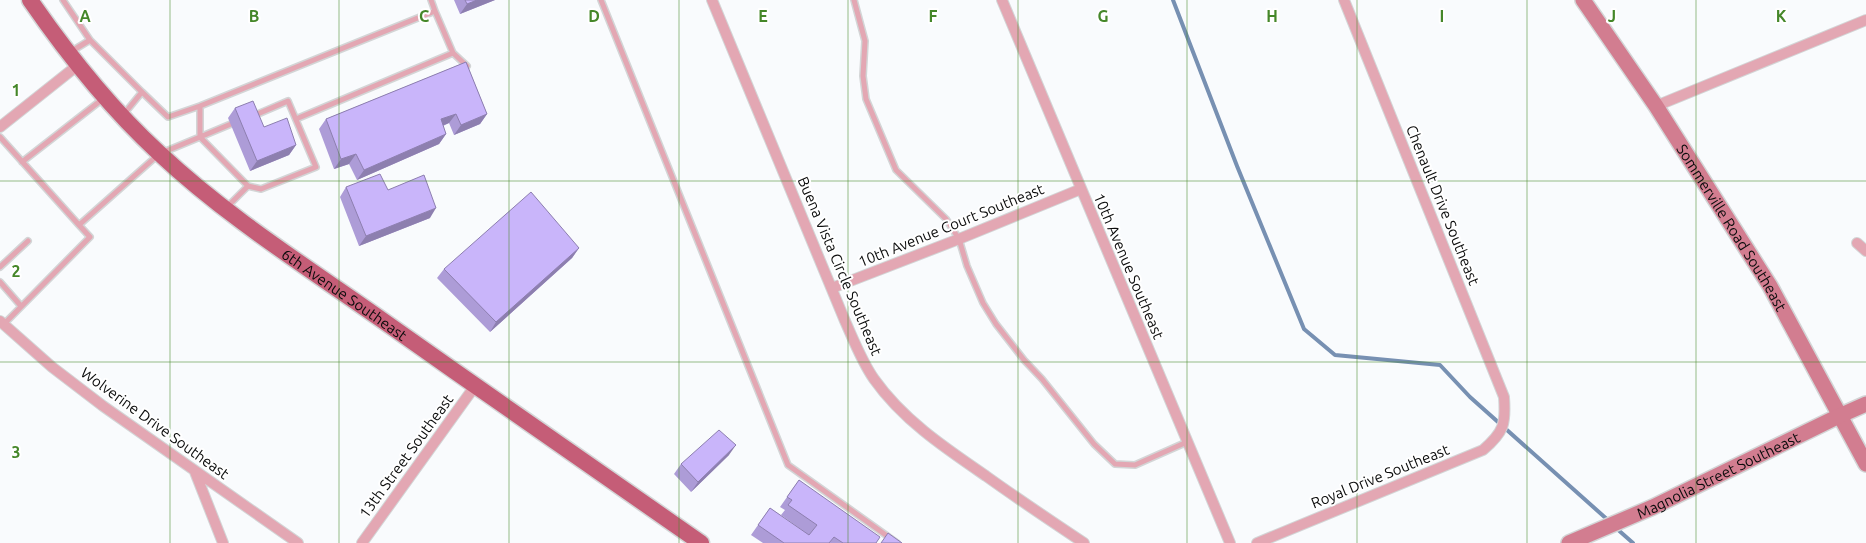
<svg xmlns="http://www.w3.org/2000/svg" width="1866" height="543" font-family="Ubuntu,sans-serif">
<rect width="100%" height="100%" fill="#f9fbfd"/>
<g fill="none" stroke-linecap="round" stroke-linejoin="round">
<path stroke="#7790b2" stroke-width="4" d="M 1173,0 L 1237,166 L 1304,329 L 1335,355 L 1440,365 L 1470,397 L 1609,521
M 1616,528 L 1633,543"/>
<defs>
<path id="lane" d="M 63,0 L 90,40 L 72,51
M 601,0 L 788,465 L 897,543
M 854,0 L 865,41 L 863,76 L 866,99 L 896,170 L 946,219 L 959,239 L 967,266 L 983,303 L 996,324 L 1024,360 L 1042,379 L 1094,444 L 1115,464 L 1135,465 L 1187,442
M 90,40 L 142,92 L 124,114
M 453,53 L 467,66
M 142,92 L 168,117 L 200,106
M 296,119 L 453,53 L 435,11
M 231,124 L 200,137 L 200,106 L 435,11 L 431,0
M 0,137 L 79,225 L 159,154 L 200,137 L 248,186 L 226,208
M 22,162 L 104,98
M 248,186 L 261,189 L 316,167 L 288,101 L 253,116
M 0,267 L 28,241
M 0,282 L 21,306
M 4,324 L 90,237 L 79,225"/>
<path id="street" d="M 712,0 L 845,321 C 854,341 862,362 874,379 C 903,420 945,448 986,476 C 1018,499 1051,521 1084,543
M 1002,0 L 1230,543
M 1656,106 L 1866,20
M 0,127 L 78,65
M 1857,243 L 1866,251
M 832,288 L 959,239 L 1081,189
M 0,321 L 52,367 L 103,406 L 298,543
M 195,472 L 223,543
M 362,543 L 475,386
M 1257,543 L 1483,450 C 1504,432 1506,424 1504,397 L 1344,0"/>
<g id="secondary">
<path id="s1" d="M 1583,0 L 1656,106 L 1770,286 L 1866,464"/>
<path id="s2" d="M 1569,543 L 1653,507 L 1839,416 L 1866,404"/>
</g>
<g id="primary">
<path id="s3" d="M 30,0 C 68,55 110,108 159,153 C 227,217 307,267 382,320 C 488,395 595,469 701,543"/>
</g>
</defs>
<use href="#lane" stroke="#d3d5d6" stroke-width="8"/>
<use href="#street" stroke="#d3d5d6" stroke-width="12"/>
<use href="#secondary" stroke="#d3d5d6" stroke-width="18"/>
<use href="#primary" stroke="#d3d5d6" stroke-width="19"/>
<use href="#lane" stroke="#e3a7b3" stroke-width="5"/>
<use href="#street" stroke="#e3a7b3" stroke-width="10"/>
<use href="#secondary" stroke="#d27d90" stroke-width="15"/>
<use href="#primary" stroke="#c55d77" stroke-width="16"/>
</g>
<path fill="#ad9cd7" d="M 454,0 L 495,0 L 460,14 Z
M 466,62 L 487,114 L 480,124 L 454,135 L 449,123 L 443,126 L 446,134 L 439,144 L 357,180 L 349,164 L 334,169 L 319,129 L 326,119 Z
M 235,108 L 264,127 L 296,145 L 289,155 L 250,171 L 228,118 Z
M 346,187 L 388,190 L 430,218 L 359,246 L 340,197 Z
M 579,248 L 572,258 L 490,332 L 437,278 L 444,269 Z
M 729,455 L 691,492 L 674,474 L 681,464 Z
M 799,480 L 876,543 L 763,543 L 751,535 L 770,508 L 809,535 L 781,515 L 785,510 L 780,507 Z"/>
<path fill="#8d7faf" d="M 477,0 L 495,0 L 460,14 L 467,4 Z
M 456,114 L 449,123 L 434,129 L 441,119 Z
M 487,114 L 480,124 L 454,135 L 461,125 Z
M 446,134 L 439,144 L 357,180 L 364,170 Z
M 296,145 L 289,155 L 250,171 L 257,161 Z
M 356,154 L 349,164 L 334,169 L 341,159 Z
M 436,208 L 430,218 L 359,246 L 366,236 Z
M 579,248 L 572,258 L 490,332 L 496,322 Z
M 736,445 L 729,455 L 691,492 L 698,482 Z"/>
<path fill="#c9b5fa" stroke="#8d7faf" d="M 465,0 L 477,0 L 467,4 Z
M 466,62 L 487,114 L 461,125 L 456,114 L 441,119 L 446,134 L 364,170 L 356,154 L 341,159 L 326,119 Z
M 253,101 L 264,127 L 287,118 L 296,145 L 257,161 L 235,108 Z
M 380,174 L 388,190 L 424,175 L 436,208 L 366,236 L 346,187 Z
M 531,192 L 579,248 L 496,322 L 444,269 Z
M 719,430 L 736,445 L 698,482 L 681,464 Z
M 799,480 L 880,537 L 876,543 L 843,543 L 834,537 L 829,543 L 784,543 L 758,525 L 770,508 L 809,535 L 817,525 L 788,505 L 792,500 L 787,497 Z
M 888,533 L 902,543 L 881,543 Z"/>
<path fill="none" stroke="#458729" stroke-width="1" stroke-opacity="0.55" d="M 170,0 L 170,543M 339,0 L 339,543M 509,0 L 509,543M 679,0 L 679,543M 848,0 L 848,543M 1018,0 L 1018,543M 1187,0 L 1187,543M 1357,0 L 1357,543M 1527,0 L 1527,543M 1696,0 L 1696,543M 0,181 L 1866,181M 0,362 L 1866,362"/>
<g text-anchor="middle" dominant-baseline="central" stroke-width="4" stroke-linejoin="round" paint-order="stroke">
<g font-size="15" fill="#0b0c0c" stroke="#fff">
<text transform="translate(1443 205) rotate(68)">Chenault Drive Southeast</text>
<text transform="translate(951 225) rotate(-22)">10th Avenue Court Southeast</text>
<text stroke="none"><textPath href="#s1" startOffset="272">Sommerville Road Southeast</textPath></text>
<text transform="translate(840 266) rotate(67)">Buena Vista Circle Southeast</text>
<text transform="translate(1129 266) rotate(67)">10th Avenue Southeast</text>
<text stroke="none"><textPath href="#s3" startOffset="434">6th Avenue Southeast</textPath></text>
<text transform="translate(155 423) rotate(36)">Wolverine Drive Southeast</text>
<text transform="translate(406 456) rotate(-54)">13th Street Southeast</text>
<text stroke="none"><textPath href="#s2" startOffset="164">Magnolia Street Southeast</textPath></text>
<text transform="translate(1380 476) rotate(-22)">Royal Drive Southeast</text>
</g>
</g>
<g font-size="16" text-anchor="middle" font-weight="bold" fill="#458729" stroke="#fff" stroke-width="4" stroke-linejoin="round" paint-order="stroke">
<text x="85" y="22">A</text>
<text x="254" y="22">B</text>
<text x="424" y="22">C</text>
<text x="594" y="22">D</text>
<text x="763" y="22">E</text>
<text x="933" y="22">F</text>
<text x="1103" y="22">G</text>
<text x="1272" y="22">H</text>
<text x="1442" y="22">I</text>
<text x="1612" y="22">J</text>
<text x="1781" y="22">K</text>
<text x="16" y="96">1</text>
<text x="16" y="277">2</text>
<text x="16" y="458">3</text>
</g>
</svg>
